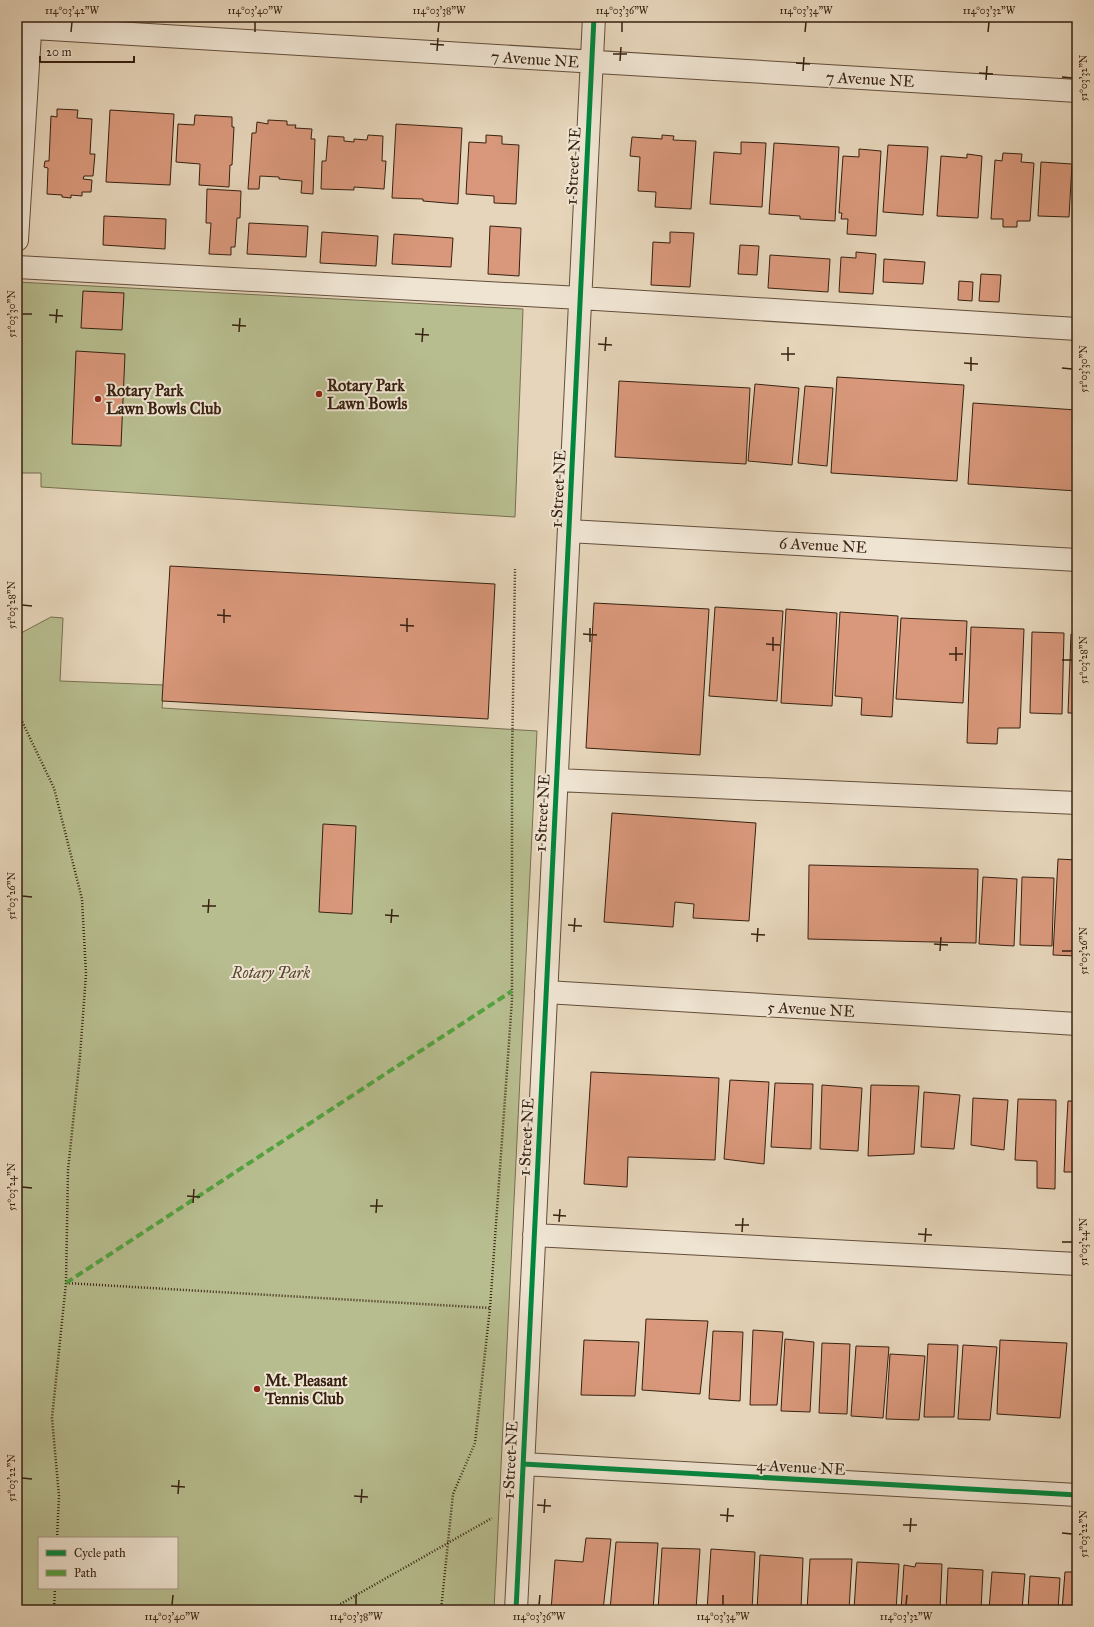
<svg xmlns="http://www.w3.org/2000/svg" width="1094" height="1627" font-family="'IM FELL Great Primer',serif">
<rect width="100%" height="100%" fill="#e6d5ba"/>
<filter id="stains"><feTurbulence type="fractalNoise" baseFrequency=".005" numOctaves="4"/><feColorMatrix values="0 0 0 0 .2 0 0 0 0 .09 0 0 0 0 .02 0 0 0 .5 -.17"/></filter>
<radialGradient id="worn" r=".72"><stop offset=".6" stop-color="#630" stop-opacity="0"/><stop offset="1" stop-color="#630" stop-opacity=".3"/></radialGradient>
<path fill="#b7bd8f" stroke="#776f50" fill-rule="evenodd" d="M 17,282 L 523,309 L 515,517 L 41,487 L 41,473 L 17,473 Z
M 51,617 L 63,618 L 60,681 L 164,685 L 162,708 L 537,731 L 494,1610 L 17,1610 L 17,625 L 21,633 ZM 39,1538 L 177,1538 L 177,1588 L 39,1588 Z"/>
<path fill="#d9987b" stroke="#372110" d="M 57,109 L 78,110 L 77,118 L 92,119 L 90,154 L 95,154 L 93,176 L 84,176 L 83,179 L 92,180 L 91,192 L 82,192 L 82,196 L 71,195 L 71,198 L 62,197 L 62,195 L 47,194 L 48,168 L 44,167 L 45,161 L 49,161 L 51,116 L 57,117 Z
M 110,110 L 174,114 L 170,185 L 106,182 Z
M 195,115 L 232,117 L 232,127 L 234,127 L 232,165 L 230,165 L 229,187 L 199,185 L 200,164 L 176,162 L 178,124 L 194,125 Z
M 268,120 L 287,121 L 287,125 L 296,125 L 295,128 L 312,129 L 311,139 L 315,139 L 313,194 L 301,193 L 302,181 L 279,179 L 279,177 L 260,176 L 259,189 L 248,189 L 252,133 L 256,133 L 257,122 L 268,124 Z
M 396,124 L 462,128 L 458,204 L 423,201 L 423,199 L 392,198 Z
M 368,135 L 383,136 L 382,161 L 386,161 L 384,189 L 354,187 L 354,190 L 321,189 L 322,161 L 326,161 L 328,136 L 344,137 L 344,141 L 354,142 L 354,139 L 367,140 Z
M 486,135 L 502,136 L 502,144 L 519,145 L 516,204 L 494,203 L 494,196 L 466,194 L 469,142 L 486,143 Z
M 662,135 L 674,136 L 673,140 L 696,141 L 691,209 L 655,207 L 656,192 L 638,191 L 640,157 L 630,156 L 632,137 L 662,139 Z
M 741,142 L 766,143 L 762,207 L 710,204 L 714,152 L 741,154 Z
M 774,143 L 839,147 L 835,221 L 800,219 L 800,216 L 769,214 Z
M 888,145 L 928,147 L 923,215 L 883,212 Z
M 859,149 L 881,151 L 876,236 L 847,234 L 848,219 L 841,219 L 842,213 L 839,213 L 843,156 L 859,157 Z
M 1003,153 L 1022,154 L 1021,162 L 1034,163 L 1030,221 L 1017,221 L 1017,227 L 1003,227 L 1003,219 L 991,219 L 995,160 L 1002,161 Z
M 967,154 L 982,156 L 978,218 L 937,216 L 941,156 L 967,158 Z
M 1041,162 L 1072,164 L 1069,217 L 1038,216 Z
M 207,189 L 241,191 L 240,218 L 237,218 L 235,247 L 231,247 L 231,255 L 209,254 L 211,223 L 206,223 Z
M 104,216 L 166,219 L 165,249 L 103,245 Z
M 249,223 L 308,226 L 306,257 L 247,254 Z
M 490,226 L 521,228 L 519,276 L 488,274 Z
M 322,232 L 378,236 L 376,266 L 320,263 Z
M 670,232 L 694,233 L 690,287 L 651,285 L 653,242 L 670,243 Z
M 394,234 L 453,238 L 451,267 L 392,264 Z
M 740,245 L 759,246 L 757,275 L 738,274 Z
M 856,252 L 876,254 L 873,294 L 839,292 L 841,257 L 856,258 Z
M 770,255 L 830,259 L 828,292 L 768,288 Z
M 884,259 L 925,262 L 923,284 L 883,282 Z
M 981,274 L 1001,275 L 999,302 L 979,301 Z
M 959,281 L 973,282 L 972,301 L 958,300 Z
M 83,291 L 124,293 L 122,330 L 81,328 Z
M 76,351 L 125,354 L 121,446 L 72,444 Z
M 837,377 L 964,385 L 957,481 L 831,473 Z
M 619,381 L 750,388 L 746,464 L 615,457 Z
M 755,384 L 799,388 L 792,465 L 748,461 Z
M 805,386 L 833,388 L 827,466 L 798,463 Z
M 973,403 L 1077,410 L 1077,491 L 968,484 Z
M 170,566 L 495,584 L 488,719 L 162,701 Z
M 594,603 L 709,609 L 700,755 L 586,748 Z
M 715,607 L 783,611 L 777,701 L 709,696 Z
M 786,609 L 837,613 L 832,706 L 781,703 Z
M 840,612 L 898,616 L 892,717 L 861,715 L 862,698 L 835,696 Z
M 901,618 L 967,621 L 963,703 L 896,699 Z
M 971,627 L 1024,629 L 1020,728 L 998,728 L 997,744 L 967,743 Z
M 1032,632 L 1064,633 L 1062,714 L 1030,713 Z
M 1071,634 L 1077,634 L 1077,713 L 1068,713 Z
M 612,813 L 756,823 L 749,921 L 693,918 L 694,904 L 675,902 L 673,927 L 604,922 Z
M 323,824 L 356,826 L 352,914 L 319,912 Z
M 1058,859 L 1077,860 L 1077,956 L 1053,955 Z
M 809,865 L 978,869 L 976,943 L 808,939 Z
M 983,877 L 1017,879 L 1014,946 L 979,944 Z
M 1022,877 L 1054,878 L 1052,946 L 1020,945 Z
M 591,1072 L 719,1078 L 715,1160 L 628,1157 L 627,1187 L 584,1184 Z
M 730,1080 L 769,1082 L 764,1164 L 724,1159 Z
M 775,1083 L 813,1084 L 811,1149 L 771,1147 Z
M 822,1085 L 862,1088 L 858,1151 L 820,1149 Z
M 871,1085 L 919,1086 L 914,1154 L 868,1156 Z
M 924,1092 L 960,1095 L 954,1149 L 921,1147 Z
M 973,1098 L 1008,1100 L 1004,1150 L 971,1145 Z
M 1018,1099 L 1056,1100 L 1055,1189 L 1037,1188 L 1037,1161 L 1015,1160 Z
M 1068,1101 L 1077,1101 L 1077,1172 L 1064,1172 Z
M 646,1319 L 708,1321 L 700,1394 L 642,1390 Z
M 753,1330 L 783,1332 L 777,1405 L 750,1405 Z
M 713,1331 L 743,1332 L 740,1401 L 709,1399 Z
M 785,1339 L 814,1342 L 810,1412 L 781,1411 Z
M 584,1340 L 639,1342 L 635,1396 L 581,1395 Z
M 1000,1340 L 1067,1343 L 1060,1418 L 997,1414 Z
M 822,1343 L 850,1344 L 847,1414 L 819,1413 Z
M 928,1344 L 958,1345 L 954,1417 L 924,1417 Z
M 963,1345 L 997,1347 L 990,1420 L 958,1419 Z
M 856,1346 L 889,1347 L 883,1418 L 851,1416 Z
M 890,1354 L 925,1356 L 919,1420 L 886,1419 Z
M 586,1538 L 611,1539 L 603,1610 L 551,1610 L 555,1560 L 583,1562 Z
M 616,1542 L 658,1543 L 653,1610 L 610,1610 Z
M 662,1548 L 700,1549 L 696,1610 L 658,1610 Z
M 711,1549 L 755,1552 L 752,1610 L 707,1610 Z
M 760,1555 L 803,1558 L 801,1610 L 757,1610 Z
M 810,1559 L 852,1559 L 849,1610 L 807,1610 Z
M 857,1562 L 899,1564 L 896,1610 L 854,1610 Z
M 916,1563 L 942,1564 L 940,1610 L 901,1610 L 904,1565 L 915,1567 Z
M 948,1568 L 983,1570 L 981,1610 L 946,1610 Z
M 992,1572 L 1025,1574 L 1022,1610 L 989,1610 Z
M 1065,1572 L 1077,1572 L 1077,1610 L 1062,1610 Z
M 1030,1576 L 1060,1578 L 1058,1610 L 1028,1610 Z"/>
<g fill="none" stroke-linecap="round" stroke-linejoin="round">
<defs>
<path id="minor" d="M 17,27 L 1077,91
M 17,240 L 31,17
M 17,267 L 580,298 L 1077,329
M 569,531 L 1077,560
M 557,780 L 1077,803
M 546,992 L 1077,1024
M 534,1235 L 1077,1264
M 523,1464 L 1077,1495
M 516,1610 L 594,17"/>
</defs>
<use href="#minor" stroke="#634e3a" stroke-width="24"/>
<path stroke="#372110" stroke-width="2.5" stroke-dasharray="1 2" stroke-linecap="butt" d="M 17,711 L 54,788 L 82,899 L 86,974 L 80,1056 L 68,1170 L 66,1283 L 52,1418 L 59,1496 L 57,1538
M 66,1283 L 490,1308
M 54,1610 L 55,1588
M 330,1610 L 492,1518
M 441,1610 L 453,1494 L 475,1443 L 490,1308 L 512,1000 L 512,761 L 515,569"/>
<use href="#minor" stroke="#efe4d2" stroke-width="22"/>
<path stroke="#53a23f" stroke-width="4" stroke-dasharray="8 4" stroke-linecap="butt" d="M 66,1283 L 512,991"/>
<defs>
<path id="cycleway" d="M 523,1464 L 1077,1495
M 516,1610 L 594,17"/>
</defs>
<use href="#cycleway" stroke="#efe4d2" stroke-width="8"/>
<use href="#cycleway" stroke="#00873e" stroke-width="5"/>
</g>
<path fill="none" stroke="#372110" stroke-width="1.5" d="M 71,32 L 72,22M 255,32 L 255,22M 438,32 L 439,22M 622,32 L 622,22M 805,32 L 806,22M 988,32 L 989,22M 430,44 L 444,45M 437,51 L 438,38M 613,54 L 627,54M 620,61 L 621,47M 796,63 L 810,64M 803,71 L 804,57M 979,73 L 993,74M 1062,77 L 1072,78M 986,80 L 987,66M 22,314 L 32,314M 49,315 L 63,316M 56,323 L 57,309M 232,325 L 246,326M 239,332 L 240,318M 415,334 L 429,335M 422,342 L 423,328M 598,344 L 612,345M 605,351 L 606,337M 781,354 L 795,354M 788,361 L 788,347M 964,363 L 978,364M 1062,368 L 1072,369M 971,371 L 971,357M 22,605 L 32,606M 217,615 L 231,616M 224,623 L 224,609M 400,625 L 414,626M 407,632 L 407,618M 583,634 L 597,635M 590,642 L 590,628M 766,644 L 780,645M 773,651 L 773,637M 949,654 L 963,654M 1062,660 L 1072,660M 956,661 L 956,647M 22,896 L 32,897M 202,906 L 216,906M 208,913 L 209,899M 385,915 L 399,916M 391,923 L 392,909M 568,925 L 582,926M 574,932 L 575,918M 751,934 L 765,935M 757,942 L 758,928M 934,944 L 948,945M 940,951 L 941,937M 1062,951 L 1072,951M 22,1187 L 32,1188M 187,1196 L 200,1197M 193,1203 L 194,1189M 370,1206 L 383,1206M 376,1213 L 377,1199M 553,1215 L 566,1216M 559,1222 L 560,1209M 735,1225 L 749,1225M 742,1232 L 743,1218M 918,1234 L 932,1235M 925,1242 L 926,1228M 1062,1242 L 1072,1242M 22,1478 L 32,1479M 171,1486 L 185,1487M 178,1494 L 179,1480M 354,1496 L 368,1497M 361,1503 L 362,1489M 537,1505 L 551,1506M 544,1513 L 545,1499M 720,1515 L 734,1516M 727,1522 L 728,1508M 903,1525 L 917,1525M 910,1532 L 911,1518M 1062,1533 L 1072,1534M 172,1605 L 173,1595M 356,1605 L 356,1595M 539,1605 L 540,1595M 723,1605 L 723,1595M 906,1605 L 907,1595"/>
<g fill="#8f2418" stroke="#efe4d2" stroke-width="1.5">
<circle cx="319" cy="394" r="4"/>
<circle cx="98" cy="399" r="4"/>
<circle cx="257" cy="1389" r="4"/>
</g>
<g text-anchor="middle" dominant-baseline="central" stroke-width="4" stroke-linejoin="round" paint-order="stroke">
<g font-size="16" fill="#372110" stroke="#efe4d2">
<text transform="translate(535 59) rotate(4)">7 Avenue NE</text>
<text transform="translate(870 79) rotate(3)">7 Avenue NE</text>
<text transform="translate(573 166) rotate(-87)">1 Street NE</text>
<text transform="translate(558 489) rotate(-87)">1 Street NE</text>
<text transform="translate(823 545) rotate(3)">6 Avenue NE</text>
<text transform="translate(542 813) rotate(-87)">1 Street NE</text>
<text transform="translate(811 1009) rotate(3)">5 Avenue NE</text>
<text transform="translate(526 1137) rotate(-87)">1 Street NE</text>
<text transform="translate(510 1460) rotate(-87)">1 Street NE</text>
<text transform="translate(801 1467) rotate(3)">4 Avenue NE</text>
</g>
<g font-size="16" font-weight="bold" fill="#372110" stroke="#efe4d2" text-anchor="start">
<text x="327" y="385">Rotary Park<tspan x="327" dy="18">Lawn Bowls</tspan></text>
<text x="106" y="390">Rotary Park<tspan x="106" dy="18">Lawn Bowls Club</tspan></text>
<text x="265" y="1380">Mt. Pleasant<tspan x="265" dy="18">Tennis Club</tspan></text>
</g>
<g font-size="16" font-style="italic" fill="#574830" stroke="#efe4d2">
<text x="271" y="972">Rotary Park</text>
</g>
</g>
<rect width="1094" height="1627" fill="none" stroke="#e6d5ba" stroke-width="44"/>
<rect x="38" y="1537" width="140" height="52" fill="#efe4d2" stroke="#a59684"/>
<rect x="46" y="1550" width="20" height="6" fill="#00873e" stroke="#a59684"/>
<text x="74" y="1557" font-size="12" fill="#372110">Cycle path</text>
<rect x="46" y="1570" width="20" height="6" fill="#53a23f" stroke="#a59684"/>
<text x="74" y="1577" font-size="12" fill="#372110">Path</text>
<path d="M40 56v6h94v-6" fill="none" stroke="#372110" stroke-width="2"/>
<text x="46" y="56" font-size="12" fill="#372110" stroke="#efe4d2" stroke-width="3" paint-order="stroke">20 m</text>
<rect x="22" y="22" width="1050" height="1583" fill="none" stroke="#372110" stroke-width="1.5"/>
<g font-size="10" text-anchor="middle" fill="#372110">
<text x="72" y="14">114°03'42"W</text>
<text x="255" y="14">114°03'40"W</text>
<text x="439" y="14">114°03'38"W</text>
<text x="622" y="14">114°03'36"W</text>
<text x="806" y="14">114°03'34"W</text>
<text x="989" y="14">114°03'32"W</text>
<text transform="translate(1083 78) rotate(-90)" y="4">51°03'32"N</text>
<text transform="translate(11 314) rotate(-90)" y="4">51°03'30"N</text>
<text transform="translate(1083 369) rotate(-90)" y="4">51°03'30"N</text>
<text transform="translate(11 605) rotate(-90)" y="4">51°03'28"N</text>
<text transform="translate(1083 660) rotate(-90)" y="4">51°03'28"N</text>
<text transform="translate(11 896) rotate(-90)" y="4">51°03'26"N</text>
<text transform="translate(1083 951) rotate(-90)" y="4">51°03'26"N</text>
<text transform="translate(11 1187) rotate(-90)" y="4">51°03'24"N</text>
<text transform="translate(1083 1242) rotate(-90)" y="4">51°03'24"N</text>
<text transform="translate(11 1478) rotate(-90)" y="4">51°03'22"N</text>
<text transform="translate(1083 1534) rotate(-90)" y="4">51°03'22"N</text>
<text x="172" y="1620">114°03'40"W</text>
<text x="356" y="1620">114°03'38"W</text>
<text x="539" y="1620">114°03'36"W</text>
<text x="723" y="1620">114°03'34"W</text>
<text x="906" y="1620">114°03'32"W</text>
</g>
<rect width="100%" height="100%" filter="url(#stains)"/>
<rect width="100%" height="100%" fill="url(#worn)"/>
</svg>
